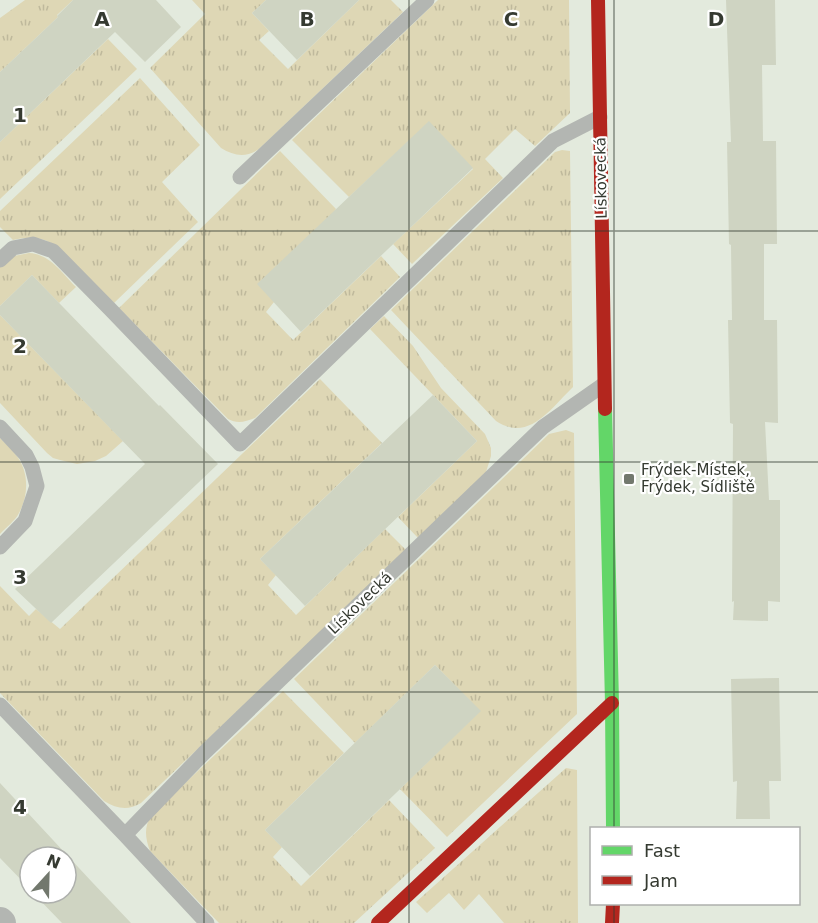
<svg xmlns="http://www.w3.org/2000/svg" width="818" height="923" font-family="'DejaVu Sans',sans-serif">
<defs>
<pattern id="grass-tufts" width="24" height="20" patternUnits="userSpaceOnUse" patternTransform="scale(1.5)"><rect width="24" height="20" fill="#ded7b5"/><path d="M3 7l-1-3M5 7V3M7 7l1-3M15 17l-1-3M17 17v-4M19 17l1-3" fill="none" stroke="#bfb99c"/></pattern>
</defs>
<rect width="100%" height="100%" fill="#e3eadd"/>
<path fill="url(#grass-tufts)" d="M 25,0 L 73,0 L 57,15 L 58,17 L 0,72 L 0,18 Z
M 192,0 L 266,0 L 252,13 L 269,31 L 259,40 L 288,69 L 359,0 L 391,0 L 403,12 L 259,149 C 246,158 234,156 221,148 L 150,68 L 205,14 Z
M 438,0 L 569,0 L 570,113 L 535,146 L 515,129 L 485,159 L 503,178 L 412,264 L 393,244 L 473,169 L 429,122 L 349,197 L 292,140 Z
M 108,39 L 137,69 L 0,199 L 0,142 Z
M 140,78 L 200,145 L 162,182 L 198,222 L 114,303 C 103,292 92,281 81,270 C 58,247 48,232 13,240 L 0,227 L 0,211 Z
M 562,150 L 570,151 L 573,387 C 551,408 529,443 496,421 L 391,310 L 555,152 Z
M 280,151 L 336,209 L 274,302 L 266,312 L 293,340 L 381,256 L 400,277 L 255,418 C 245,422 237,424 228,419 L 119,308 Z
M 29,253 C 50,254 62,273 76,287 L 59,303 L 32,275 L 0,306 L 0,267 L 14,256 Z
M 0,315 L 123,441 L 106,456 L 95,461 L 77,464 L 60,460 L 53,458 L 47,453 L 0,403 Z
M 384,316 L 413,346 L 441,388 L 485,434 L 491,448 L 491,456 L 486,472 L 418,538 L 398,517 L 477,441 L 370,329 Z
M 320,379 L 382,443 L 260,559 L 276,575 L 268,585 L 296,615 L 385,529 L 406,550 L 141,803 C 128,811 117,809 104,801 L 0,693 L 0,586 L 29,616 L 36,609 L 60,629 Z
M 566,430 L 574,433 L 577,714 L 447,837 L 400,789 L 480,711 L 435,665 L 355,743 L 294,679 L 549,434 Z
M 283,691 L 344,753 L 265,830 L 282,847 L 273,857 L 301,886 L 389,800 L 435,848 L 354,923 L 219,923 L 150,851 C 145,837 144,828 151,815 Z
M 566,768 L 577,770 L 578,923 L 504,923 L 479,894 L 464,910 L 449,893 L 427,913 L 416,902 Z"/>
<path fill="#ded7b5" d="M 0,438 C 5,443 12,449 16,455 C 29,471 29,495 19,513 C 15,521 6,527 0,534 Z"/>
<path fill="#cfd4c2" d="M 73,0 L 156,0 L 181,27 L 145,62 L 115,32 L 0,142 L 0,72 L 58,17 L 57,16 Z
M 266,0 L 359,0 L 297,60 L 252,13 Z
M 726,0 L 775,0 L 776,65 L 762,65 L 763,141 L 776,141 L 777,244 L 764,244 L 764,320 L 777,320 L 778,423 L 765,422 L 769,500 L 780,500 L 780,602 L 768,601 L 768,621 L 733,620 L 734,601 L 732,602 L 733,424 L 730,423 L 728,320 L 732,320 L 731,245 L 729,244 L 727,142 L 731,142 Z
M 429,121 L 473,168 L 301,332 L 257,284 Z
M 32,275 L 159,406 L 160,405 L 218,464 L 51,623 L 15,589 L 145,464 L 0,315 L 0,306 Z
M 433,395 L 477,441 L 305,606 L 260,559 Z
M 435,665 L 481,711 L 310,876 L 265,830 Z
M 779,678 L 781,781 L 769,781 L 770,819 L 736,819 L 737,781 L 733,782 L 731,679 Z
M 0,783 L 92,882 L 131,923 L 62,923 L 33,893 L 66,893 L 66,857 L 30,857 L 30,889 L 0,858 Z"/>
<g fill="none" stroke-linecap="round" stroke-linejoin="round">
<path stroke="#b3b6b2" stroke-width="15" d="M 240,177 L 427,0
M 0,260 L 13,248 L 33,244 L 53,251 L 111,310 L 240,444 L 553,141 L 600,117
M 0,427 L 26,455 L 32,467 L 37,486 L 25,521 L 0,547
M 0,705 L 125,835 L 207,923
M 125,835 L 204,753 L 543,427 L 603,385"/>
<path stroke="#b3b6b2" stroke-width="30" d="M 0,922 L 1,923"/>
<path stroke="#63d668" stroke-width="14" d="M 605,409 L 612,703 L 613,828"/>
<path stroke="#b3261e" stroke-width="14" d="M 598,0 L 605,409
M 378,923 L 612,703
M 612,923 L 613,904"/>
</g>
<path fill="none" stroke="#353a31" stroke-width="1.5" stroke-opacity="0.55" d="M 204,0 L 204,923M 409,0 L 409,923M 614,0 L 614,828M 0,231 L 818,231M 0,462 L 818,462M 0,692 L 818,692M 614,904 L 614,923"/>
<rect fill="#72786d" stroke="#fff" stroke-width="2" x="623" y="473" width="12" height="12" rx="3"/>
<g text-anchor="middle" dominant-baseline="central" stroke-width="4.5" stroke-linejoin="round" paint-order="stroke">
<g font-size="15" fill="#353a31" stroke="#fff">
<text transform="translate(601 178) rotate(-91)">Lískovecká</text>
<text transform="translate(360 603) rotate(-44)">Lískovecká</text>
</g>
<g font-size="15" fill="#353a31" stroke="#fff" text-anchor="start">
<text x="641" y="470">Frýdek-Místek,<tspan x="641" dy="17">Frýdek, Sídliště</tspan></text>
</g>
</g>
<g font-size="20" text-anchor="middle" font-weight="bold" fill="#353a31" stroke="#fff" stroke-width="4.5" stroke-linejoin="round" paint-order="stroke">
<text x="102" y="26">A</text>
<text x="307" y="26">B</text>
<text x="511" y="26">C</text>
<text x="716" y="26">D</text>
<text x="20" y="122">1</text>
<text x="20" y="353">2</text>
<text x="20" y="584">3</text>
<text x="20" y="814">4</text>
</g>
<rect x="590" y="827" width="210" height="78" fill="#ffffff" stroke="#aeb0ad" stroke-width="1.5"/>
<rect x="602" y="846" width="30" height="9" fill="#63d668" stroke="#aeb0ad" stroke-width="1.5"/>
<text x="644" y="857" font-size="18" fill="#353a31">Fast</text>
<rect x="602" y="876" width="30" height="9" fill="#b3261e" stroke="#aeb0ad" stroke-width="1.5"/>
<text x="644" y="887" font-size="18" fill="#353a31">Jam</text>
<g transform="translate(48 875) rotate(22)"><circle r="28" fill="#ffffff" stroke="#aeb0ad" stroke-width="1.5"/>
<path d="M0-4.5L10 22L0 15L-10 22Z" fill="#72786d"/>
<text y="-9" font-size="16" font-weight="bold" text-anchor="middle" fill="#353a31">N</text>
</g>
</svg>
